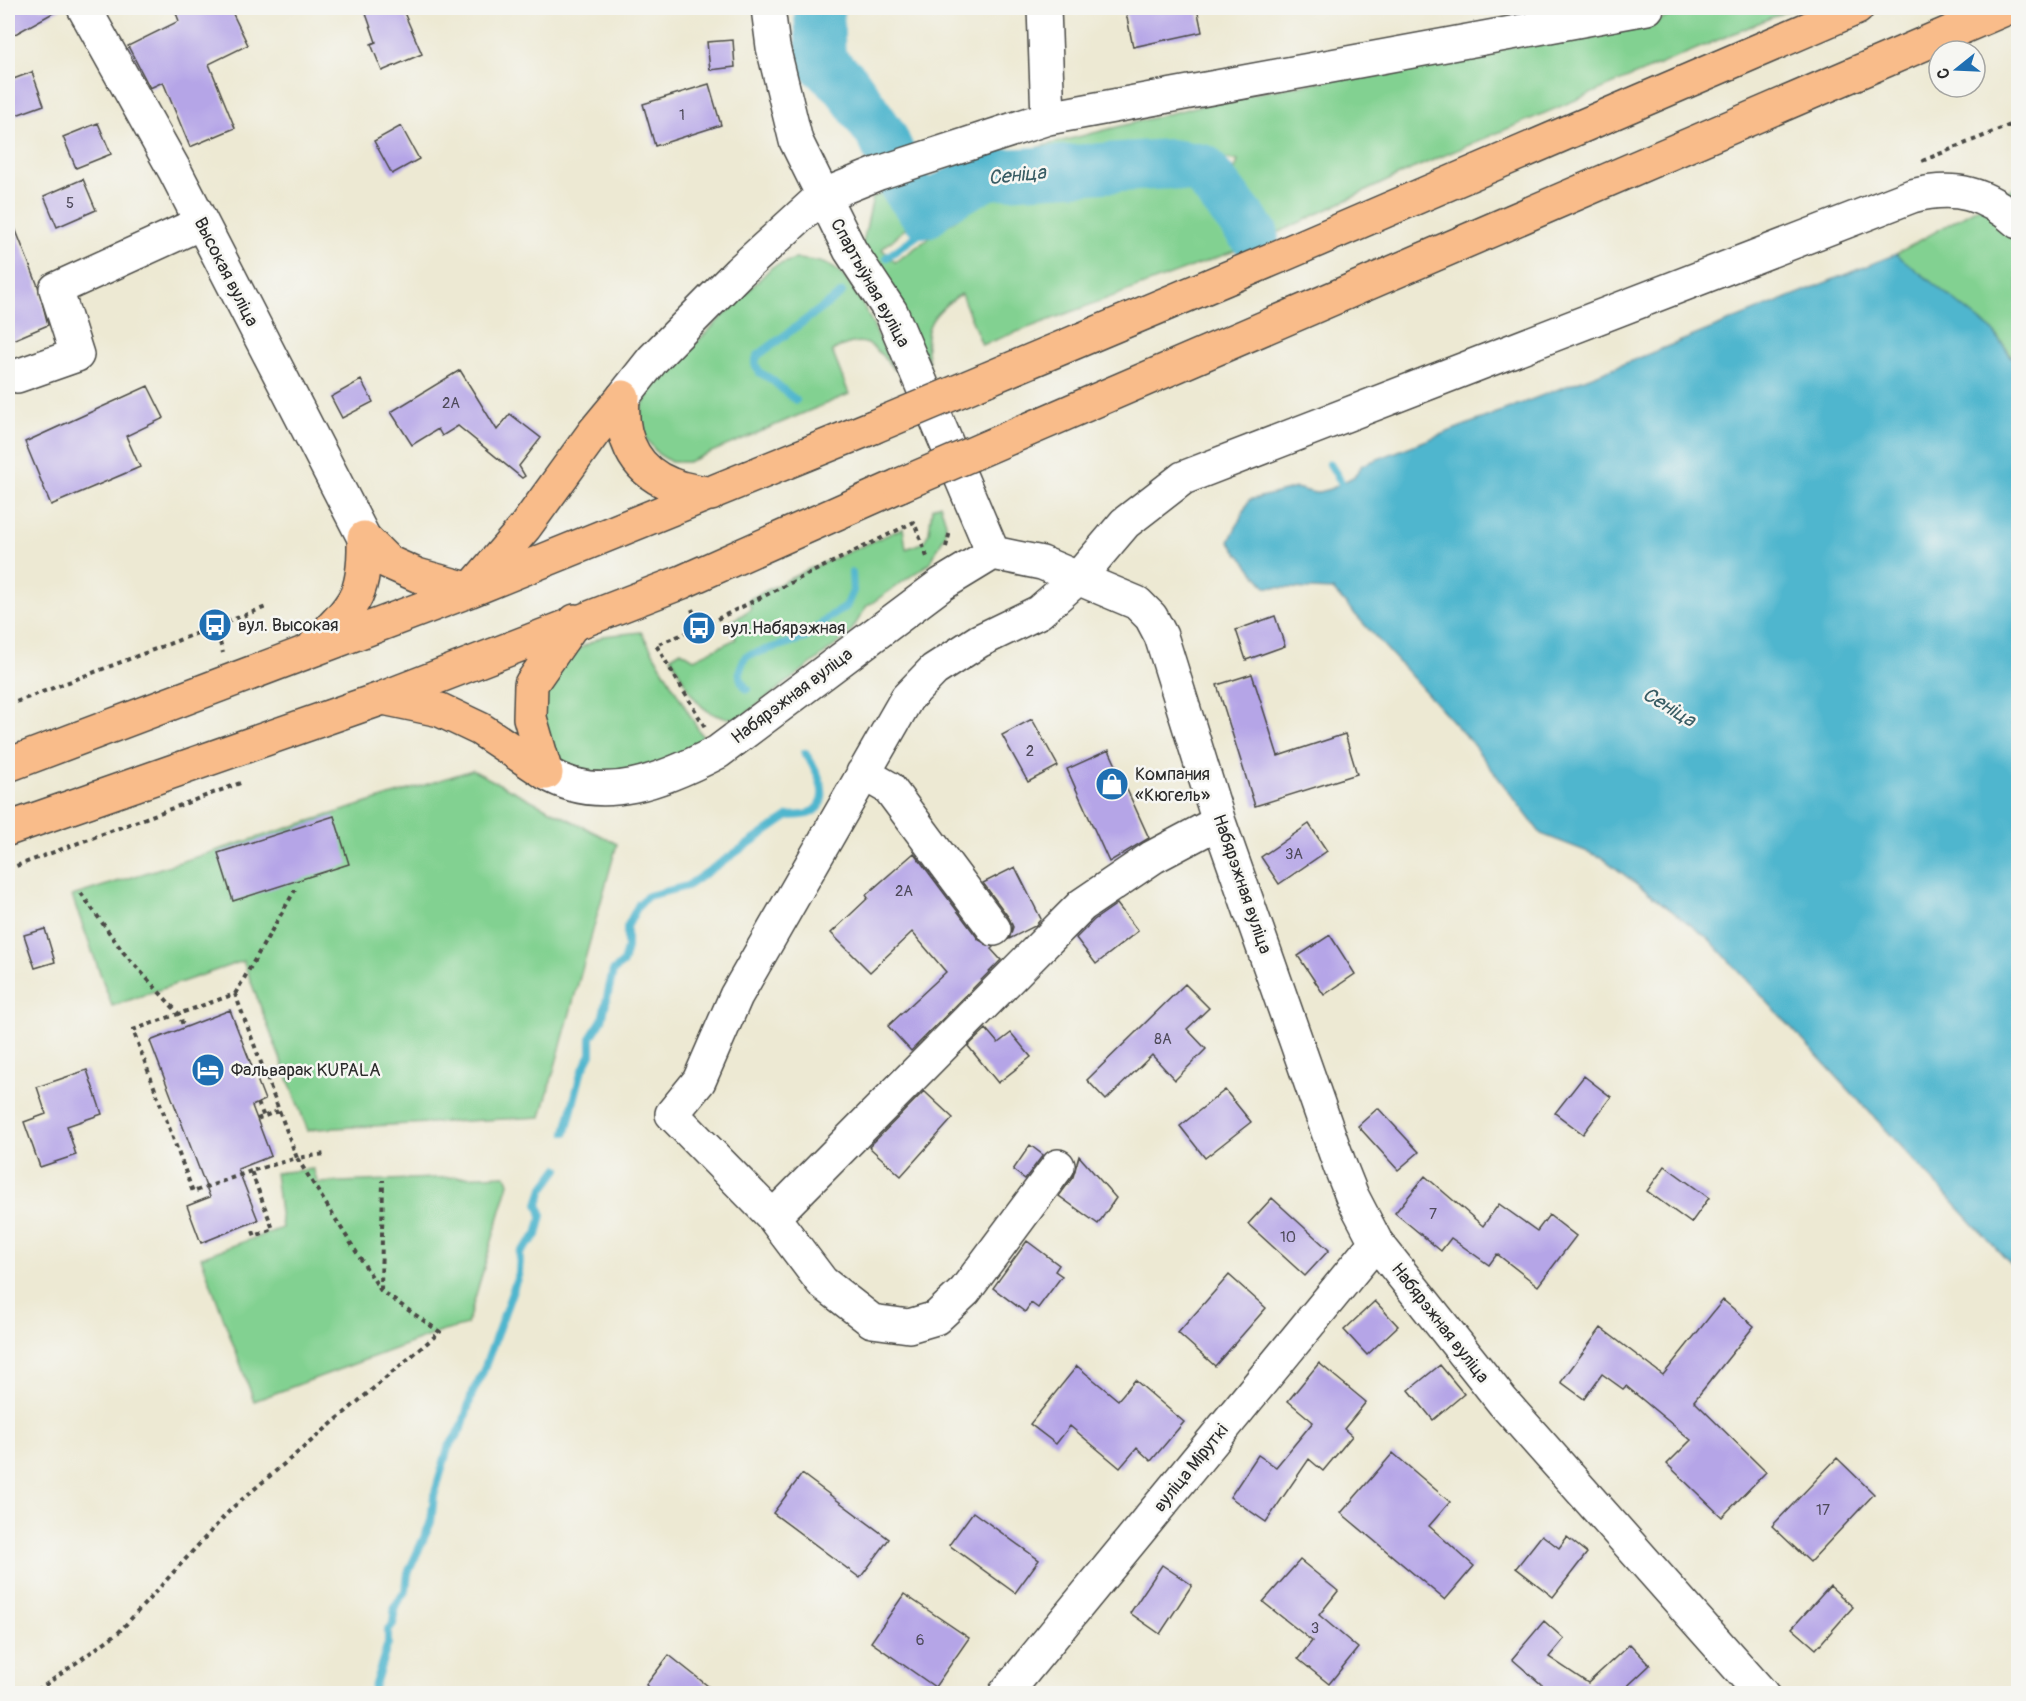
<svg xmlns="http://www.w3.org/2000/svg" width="2026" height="1701" font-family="Pangolin,sans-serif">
<rect width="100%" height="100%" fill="#f6f6f2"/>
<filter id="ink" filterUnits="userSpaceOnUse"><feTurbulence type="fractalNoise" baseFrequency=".0167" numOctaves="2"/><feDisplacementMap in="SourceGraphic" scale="12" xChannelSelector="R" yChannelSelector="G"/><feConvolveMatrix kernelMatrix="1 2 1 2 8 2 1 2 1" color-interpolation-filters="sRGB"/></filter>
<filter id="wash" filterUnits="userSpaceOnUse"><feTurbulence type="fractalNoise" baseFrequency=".008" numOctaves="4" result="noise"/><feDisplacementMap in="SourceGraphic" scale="24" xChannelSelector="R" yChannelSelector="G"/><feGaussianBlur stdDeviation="1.35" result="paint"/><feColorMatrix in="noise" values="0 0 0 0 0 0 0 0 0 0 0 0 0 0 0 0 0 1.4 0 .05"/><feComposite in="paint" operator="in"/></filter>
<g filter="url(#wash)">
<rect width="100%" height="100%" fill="#ede9d3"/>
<path fill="#82d191" stroke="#567e5e" stroke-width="1.5" d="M 1695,8 L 1794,8 L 1412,169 L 1269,237 L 1229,185 L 1238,161 L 1181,150 L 984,167 L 941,190 L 931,179 L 1031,149 L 1230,98 L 1658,20 Z
M 1073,182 L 1206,187 L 1251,245 L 982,345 L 961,294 C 932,313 921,327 929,363 L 862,247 L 873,197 L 897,188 L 912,211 L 913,222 L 882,249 L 895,262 L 962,215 L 986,187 Z
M 2018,185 L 2018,364 L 1994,332 L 1894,255 Z
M 795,259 C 811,260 826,261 839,272 C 861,292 881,343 894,370 C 873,344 865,333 832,351 L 849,394 L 688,462 L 671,462 L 658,454 L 644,436 L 640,420 L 642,407 L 650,389 L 772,267 Z
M 940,504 L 946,523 L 945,535 L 930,563 L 866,607 L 849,635 L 740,718 C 698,722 689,688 671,657 L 681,651 L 694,659 L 736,639 L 728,624 L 751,609 L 748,600 L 807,570 L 903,528 L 906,549 L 924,542 L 929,532 L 932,508 Z
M 641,632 L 704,739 L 658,765 L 607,774 L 573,769 L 558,759 L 537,712 L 558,660 L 603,636 Z
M 472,770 L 617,844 L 541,1117 L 316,1129 L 308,1131 L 243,961 L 112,1006 L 72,896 Z
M 313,1169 L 318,1183 L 506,1175 L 509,1183 L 467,1325 L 440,1332 L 254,1401 L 201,1257 L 282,1228 L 275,1173 Z"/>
<path fill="#50b6ce" stroke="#3e707c" stroke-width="1.5" d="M 1896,254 L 1993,331 L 2018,366 L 2018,1272 L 1709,939 L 1601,857 L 1541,834 L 1471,742 L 1333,590 L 1266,587 L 1229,542 L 1249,500 L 1296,488 L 1315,493 L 1330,489 L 1355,476 L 1362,465 L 1639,358 Z"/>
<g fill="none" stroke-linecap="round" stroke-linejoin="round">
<path stroke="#50b6ce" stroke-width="8" d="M 887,257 L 922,232 L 925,213
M 796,400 C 783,392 774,378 760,373 L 755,364 L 757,356 L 842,293
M 1330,464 L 1348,493
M 747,689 C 736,677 739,669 746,656 L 805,638 L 832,615 L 846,607 L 853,591 L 852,573
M 566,1132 L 581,1073 L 591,1054 L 591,1037 L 602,1020 L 613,971 L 623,963 L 627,948 L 627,927 L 639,904 L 648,896 L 687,886 L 789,816 C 795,815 802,816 808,814 C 836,803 816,768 805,753
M 372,1694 L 388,1643 L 388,1630 L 393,1624 L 395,1606 L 406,1590 L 408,1573 L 431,1522 L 434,1496 L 448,1448 L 462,1427 L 472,1394 L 483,1372 L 519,1273 L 520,1253 L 537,1235 L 542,1215 L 538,1204 L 543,1189 L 558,1169"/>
<path stroke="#50b6ce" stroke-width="50" d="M 819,8 L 821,62 L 845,83 L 882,136 L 904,185 L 925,213 L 938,201 L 987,175 L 1171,164 L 1202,169 L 1254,235"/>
</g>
<g id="blocks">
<path fill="#b5a5e7" d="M 8,8 L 62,8 L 8,38 Z
M 174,8 L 230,8 L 248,45 L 209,64 L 235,128 L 190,147 L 163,82 L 150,88 L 128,46 L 179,21 Z
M 364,8 L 402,8 L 422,54 L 382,71 L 371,44 L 376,42 Z
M 1125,8 L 1197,8 L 1202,32 L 1133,47 Z
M 733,40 L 735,67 L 710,70 L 707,42 Z
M 32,72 L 44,105 L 8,118 L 8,81 Z
M 709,84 L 721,125 L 655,146 L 643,104 Z
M 98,123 L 111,154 L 76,168 L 63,137 Z
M 401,126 L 419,159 L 392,174 L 374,141 Z
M 83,179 L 96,210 L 57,227 L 44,196 Z
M 9,213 L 38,286 L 48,325 L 8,342 Z
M 460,370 L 497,430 L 510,414 L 541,438 L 519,466 L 525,476 L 522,478 L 458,426 L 442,436 L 438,429 L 412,445 L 391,412 Z
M 361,380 L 373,402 L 342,418 L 331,397 Z
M 148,386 L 164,418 L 126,436 L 140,467 L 51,505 L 25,442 Z
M 1275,616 L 1285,646 L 1246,660 L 1236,630 Z
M 1252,674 L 1278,756 L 1345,734 L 1357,774 L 1255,806 L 1217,685 Z
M 1032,719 L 1058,766 L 1028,782 L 1002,735 Z
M 1109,750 L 1149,838 L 1109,862 L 1067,769 Z
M 334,816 L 349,864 L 233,901 L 218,853 Z
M 1309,824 L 1327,851 L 1279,884 L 1261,857 Z
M 914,853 L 979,940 L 993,947 L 991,949 L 1001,960 L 911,1051 L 888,1026 L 946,972 L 912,932 L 870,972 L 831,933 L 868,898 L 866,895 Z
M 1015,867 L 1041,919 L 1035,926 L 1009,939 L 1013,927 L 1009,918 L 983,883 Z
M 1117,904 L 1138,931 L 1096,964 L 1076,938 L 1094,920 Z
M 45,929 L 55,962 L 35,968 L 24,935 Z
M 1330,935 L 1355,974 L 1324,995 L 1298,956 Z
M 1185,984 L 1209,1008 L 1187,1029 L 1206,1049 L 1175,1080 L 1152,1055 L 1106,1100 L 1087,1080 Z
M 230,1010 L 265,1100 L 252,1106 L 271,1156 L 238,1169 L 258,1220 L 201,1243 L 187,1206 L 210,1197 L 150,1041 Z
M 986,1029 L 998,1043 L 1011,1033 L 1031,1057 L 998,1083 L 968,1046 Z
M 87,1070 L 102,1114 L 67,1126 L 76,1155 L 40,1167 L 24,1122 L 46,1114 L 37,1087 Z
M 1584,1076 L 1611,1097 L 1583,1134 L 1555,1113 Z
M 1225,1090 L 1251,1122 L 1205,1158 L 1180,1126 Z
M 924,1091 L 953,1118 L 901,1176 L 869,1147 Z
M 1378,1108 L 1419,1152 L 1398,1170 L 1358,1126 Z
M 1030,1145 L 1043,1155 L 1025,1179 L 1013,1170 Z
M 1079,1156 L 1116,1198 L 1098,1224 L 1059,1196 L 1073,1177 Z
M 1665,1166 L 1709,1198 L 1691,1223 L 1647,1191 Z
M 1425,1176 L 1483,1226 L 1499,1204 L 1537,1231 L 1549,1215 L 1576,1236 L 1538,1286 L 1497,1254 L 1489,1265 L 1451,1238 L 1441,1251 L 1395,1213 Z
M 1272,1198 L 1329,1250 L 1305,1276 L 1248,1224 Z
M 1027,1241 L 1059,1265 L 1055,1271 L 1062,1276 L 1038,1308 L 1031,1303 L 1025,1312 L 993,1288 Z
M 1229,1275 L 1266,1308 L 1215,1366 L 1178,1333 Z
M 1723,1300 L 1754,1326 L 1694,1401 L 1766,1472 L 1722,1517 L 1667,1464 L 1691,1440 L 1626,1386 L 1623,1389 L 1602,1374 L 1584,1399 L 1561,1382 L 1601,1328 L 1663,1375 Z
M 1375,1301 L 1398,1326 L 1367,1355 L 1344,1330 Z
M 1319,1363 L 1366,1402 L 1344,1429 L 1352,1436 L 1323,1471 L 1309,1459 L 1266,1522 L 1230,1497 L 1258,1455 L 1276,1467 L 1313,1422 L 1288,1401 Z
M 1440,1365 L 1464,1394 L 1433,1420 L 1409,1390 Z
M 1077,1366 L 1118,1400 L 1135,1380 L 1184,1422 L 1151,1461 L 1137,1448 L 1120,1468 L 1070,1426 L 1056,1444 L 1030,1424 Z
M 1393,1453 L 1450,1502 L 1429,1526 L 1474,1566 L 1445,1600 L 1341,1513 Z
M 1837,1458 L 1874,1494 L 1810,1562 L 1772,1526 Z
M 802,1474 L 889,1539 L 860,1578 L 773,1513 Z
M 973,1512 L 1039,1560 L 1015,1593 L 949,1545 Z
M 1542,1535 L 1559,1548 L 1567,1537 L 1587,1553 L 1553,1597 L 1516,1568 Z
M 1300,1560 L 1338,1591 L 1319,1615 L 1358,1648 L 1329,1684 L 1298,1659 L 1312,1641 L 1263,1602 Z
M 1162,1565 L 1192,1585 L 1160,1634 L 1130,1613 Z
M 1830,1586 L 1853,1607 L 1816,1649 L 1792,1628 Z
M 904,1594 L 969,1638 L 935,1687 L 871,1642 Z
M 1544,1621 L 1564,1639 L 1549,1657 L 1588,1683 L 1630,1644 L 1650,1665 L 1619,1694 L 1536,1694 L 1542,1685 L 1512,1659 Z
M 669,1655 L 718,1694 L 657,1694 L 646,1685 Z"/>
</g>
</g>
<g filter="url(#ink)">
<use href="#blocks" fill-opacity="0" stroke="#484844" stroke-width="1.5"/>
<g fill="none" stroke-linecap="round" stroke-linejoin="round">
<defs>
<path id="minor" d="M 84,8 L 175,171 L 364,538
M 768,8 L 773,47 L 796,141 L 850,250 L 891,312 L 993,553
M 1044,8 L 1048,118
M 17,376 L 77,355 L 56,289 L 201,223
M 623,397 L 653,359 L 739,272 L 822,196 L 879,173 L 1048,118 L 1647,8
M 546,773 C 602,807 666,779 718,752 L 942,584 L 993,553 L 1042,563 L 1137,603 L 1151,617 L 1161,636 L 1219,822 L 1340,1166 L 1352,1196 L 1376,1242 L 1503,1402 L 1762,1694
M 863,773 L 889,788 L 994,929
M 1219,822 L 1153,857 L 1082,905 L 773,1217 L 672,1114 L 699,1081 L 736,996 L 907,698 L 934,670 L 979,641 L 1039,612 L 1079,577 L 1125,523 L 1183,478 L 1912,196 C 1955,185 1985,193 2018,222
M 773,1217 L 822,1282 L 872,1321 L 909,1326 L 936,1318 L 965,1291 L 1058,1166
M 1005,1694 L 1376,1242"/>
<path id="highway" d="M 985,380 L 1280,256 L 1857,8
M 623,397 C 620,435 632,469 670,484 C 683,490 698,491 711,494
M 1011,437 L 2007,8
M 364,538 L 388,562 L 417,575 L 471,590
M 474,586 L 525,527 L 594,432 L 623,397
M 315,645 C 355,603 365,598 364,538
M 383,698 L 440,710 L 480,729 L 546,773
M 8,765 L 471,590 L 873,427
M 546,773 L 530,718 L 531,684 L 575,621
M 8,829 L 383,698 L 682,582 L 900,485"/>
</defs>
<use href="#minor" stroke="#484844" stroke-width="36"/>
<use href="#highway" stroke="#484844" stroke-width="36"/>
<path stroke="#484844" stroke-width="4" stroke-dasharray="4.5 4.5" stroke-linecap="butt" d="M 1922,161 L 2018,122
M 946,547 L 950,531
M 692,609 L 699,628
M 215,625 L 223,653
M 8,705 L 266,607
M 705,727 L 656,645 L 699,628 L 914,522 L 927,557
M 8,869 L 243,782
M 81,893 L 123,952 L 179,1014 L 184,1028
M 235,994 L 295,890
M 258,1103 L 264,1117
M 257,1119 L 278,1111
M 251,1171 L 193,1192 L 133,1030 L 235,994 L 297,1158 L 251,1171 L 273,1229 L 255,1236 L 253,1231
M 381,1290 L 383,1180
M 29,1694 L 44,1686 L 119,1632 L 232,1508 L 440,1332 L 381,1291 L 297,1158 L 325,1154"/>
<use href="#minor" stroke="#fff" stroke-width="33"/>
<use href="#highway" stroke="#f9bc8a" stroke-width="33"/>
<defs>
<path id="highway-bridge" d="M 873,427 L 985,380
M 900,485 L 1011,437"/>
</defs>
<use href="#highway-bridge" stroke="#484844" stroke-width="36" stroke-linecap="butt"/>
<use href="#highway-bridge" stroke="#f9bc8a" stroke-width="33"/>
</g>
</g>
<defs>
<symbol id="bus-disc" viewBox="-11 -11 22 22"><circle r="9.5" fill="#1f6fb2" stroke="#f6f6f2"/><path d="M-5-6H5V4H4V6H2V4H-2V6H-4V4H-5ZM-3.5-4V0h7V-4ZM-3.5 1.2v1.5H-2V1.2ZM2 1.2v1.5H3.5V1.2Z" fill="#fff"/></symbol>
<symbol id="shop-disc" viewBox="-11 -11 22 22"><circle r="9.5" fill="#1f6fb2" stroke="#f6f6f2"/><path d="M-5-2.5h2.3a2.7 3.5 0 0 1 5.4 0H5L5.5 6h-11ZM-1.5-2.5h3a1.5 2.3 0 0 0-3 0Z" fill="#fff"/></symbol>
<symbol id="hotel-disc" viewBox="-11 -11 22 22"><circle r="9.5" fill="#1f6fb2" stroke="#f6f6f2"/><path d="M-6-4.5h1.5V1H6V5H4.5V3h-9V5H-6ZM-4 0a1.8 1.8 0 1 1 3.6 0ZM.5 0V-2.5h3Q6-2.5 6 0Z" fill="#fff"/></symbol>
</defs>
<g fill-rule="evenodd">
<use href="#bus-disc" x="196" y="606" width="38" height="38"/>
<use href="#bus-disc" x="680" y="609" width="38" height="38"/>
<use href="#shop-disc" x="1093" y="765" width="38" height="38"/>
<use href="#hotel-disc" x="189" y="1051" width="38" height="38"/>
</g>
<g text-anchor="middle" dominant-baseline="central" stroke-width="5" stroke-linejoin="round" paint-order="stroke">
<g font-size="15" fill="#4e4a5a">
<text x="682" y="115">1</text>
<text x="70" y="203">5</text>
<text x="451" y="403">2А</text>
<text x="1030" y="751">2</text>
<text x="1294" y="854">3А</text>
<text x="904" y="891">2А</text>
<text x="1163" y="1039">8А</text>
<text x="1433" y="1214">7</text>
<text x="1288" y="1237">10</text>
<text x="1823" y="1510">17</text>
<text x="1315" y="1628">3</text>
<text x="920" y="1640">6</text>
</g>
<g font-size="18" fill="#2b2b2b" stroke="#f6f6f2">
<text transform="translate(226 272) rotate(63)">Высокая вуліца</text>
<text transform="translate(870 283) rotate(61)">Спартыўная вуліца</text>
<text transform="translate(792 696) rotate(-37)">Набярэжная вуліца</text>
<text transform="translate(1242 884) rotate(71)">Набярэжная вуліца</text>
<text transform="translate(1440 1323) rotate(52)">Набярэжная вуліца</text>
<text transform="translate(1191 1468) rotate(-51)">вуліца Міруткі</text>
</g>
<g font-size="18" fill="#2b2b2b" stroke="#f6f6f2" text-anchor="start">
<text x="238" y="625">вул. Высокая</text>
<text x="722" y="628">вул.Набярэжная</text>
<text x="1135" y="774">Компания<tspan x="1135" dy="21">«Кюгель»</tspan></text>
<text x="231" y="1070">Фальварак KUPALA</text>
</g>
<g font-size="20" font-style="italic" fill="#385c64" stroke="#f6f6f2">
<text transform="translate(1017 175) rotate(-6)">Сеніца</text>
<text transform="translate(1669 707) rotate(31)">Сеніца</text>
</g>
</g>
<rect width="2026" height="1701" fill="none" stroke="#f6f6f2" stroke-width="30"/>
<g transform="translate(1957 69) rotate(252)"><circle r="28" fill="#f6f6f2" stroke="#a5a5a2" stroke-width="1.5"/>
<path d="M0-4.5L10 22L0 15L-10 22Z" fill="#1f6fb2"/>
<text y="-9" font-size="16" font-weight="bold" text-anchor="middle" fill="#2b2b2b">С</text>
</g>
</svg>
